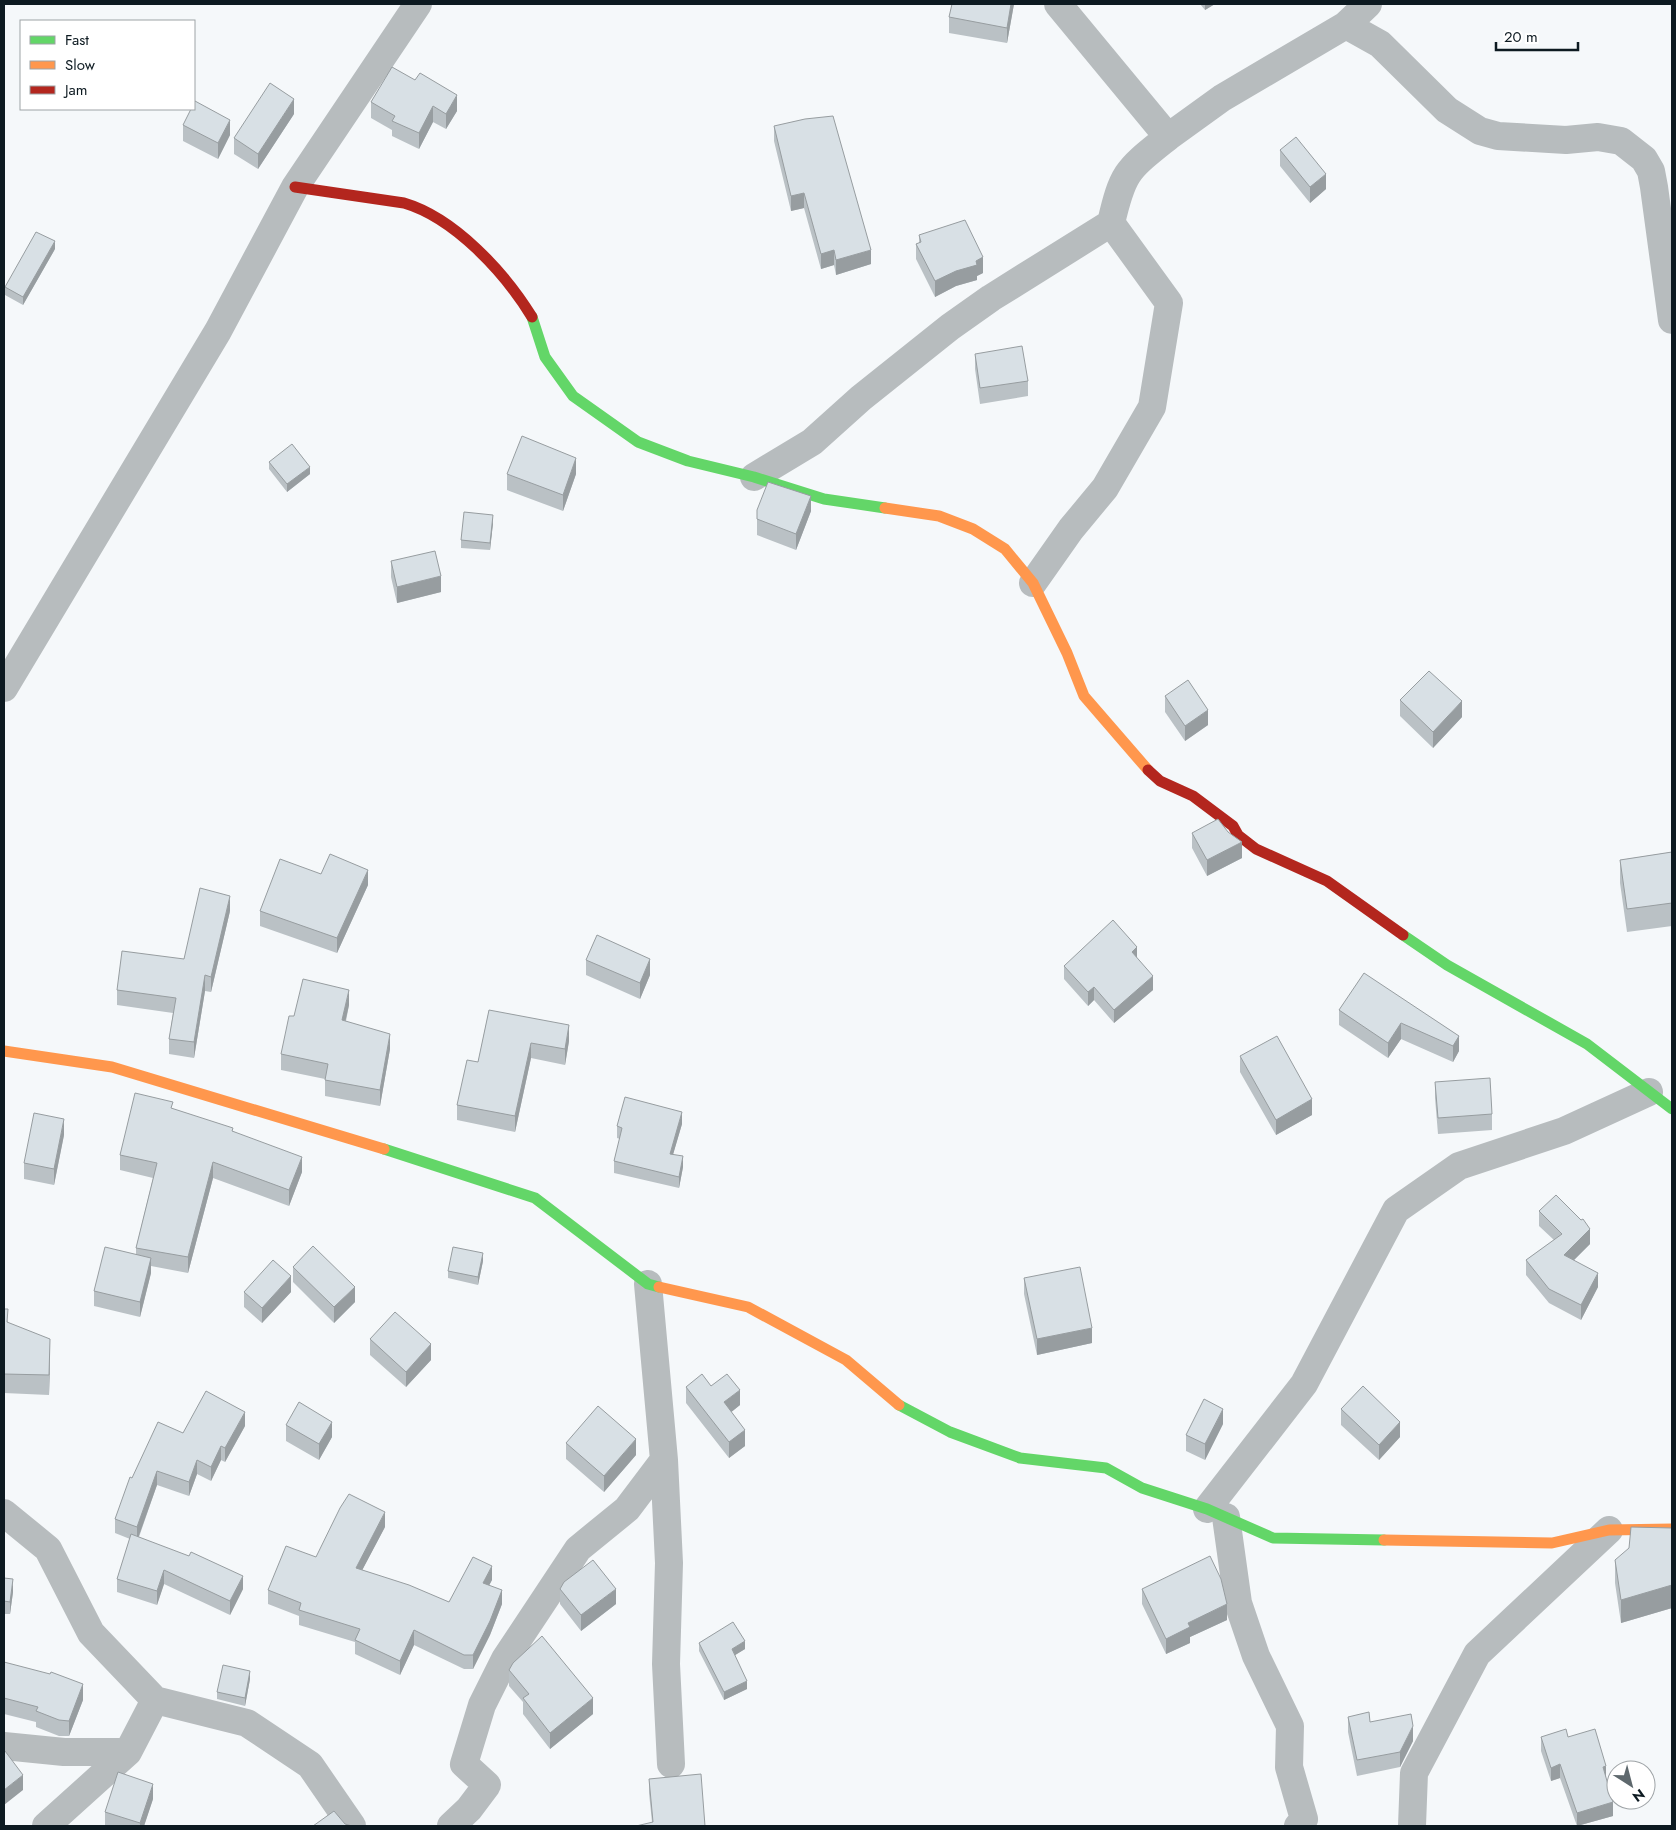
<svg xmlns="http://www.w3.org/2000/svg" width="1676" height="1830" font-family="Jost,sans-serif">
<rect width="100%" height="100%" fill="#f5f8fa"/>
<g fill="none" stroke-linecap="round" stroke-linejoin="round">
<path stroke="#b7bcbe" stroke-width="28" d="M 1058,4 L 1168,137 L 1222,98 L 1346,25 L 1368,4
M 1346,25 L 1380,44 L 1447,110 L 1480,131 L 1498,136 L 1566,140 L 1598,137 L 1621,141 L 1644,159 L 1651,171 L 1654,187 L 1672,320
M 754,477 L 812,442 L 861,398 L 950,327 L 991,298 L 1111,223 C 1123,171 1127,170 1168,137
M 1033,583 L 1071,529 L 1105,488 L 1152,407 L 1169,303 L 1111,223
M 4,688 L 218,331 L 295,187 L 418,4
M 664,1460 L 669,1563 L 666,1664 L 671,1764
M 1207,1509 L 1304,1384 L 1396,1210 L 1459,1166 L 1564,1131 L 1649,1092
M 4,1513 L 48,1549 L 91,1633 L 155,1700 L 247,1723 L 310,1765 L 352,1826
M 1226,1517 L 1238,1603 L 1256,1656 L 1290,1726 L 1289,1767 L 1304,1819 L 1298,1826
M 4,1746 L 64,1752 L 128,1752
M 46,1826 L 128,1752 L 155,1700
M 451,1826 L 469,1809 L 487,1785 L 464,1764 L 482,1705 L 505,1659 L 578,1549 L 627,1509 L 664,1460 L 648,1284
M 1412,1826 L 1414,1773 L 1477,1654 L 1609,1530"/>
<path stroke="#63d668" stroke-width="11" d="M 532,317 L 545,357 L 573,396 L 638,442 L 688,461 L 754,477 L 824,499 L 885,508
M 1403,935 L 1447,965 L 1587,1044 L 1672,1109
M 384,1149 L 535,1198 L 648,1284 L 659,1287
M 899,1405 L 950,1432 L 1020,1458 L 1106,1468 L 1142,1488 L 1207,1509 L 1273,1538 L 1384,1540"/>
<path stroke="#ff974d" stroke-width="11" d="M 885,508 L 939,516 L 973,529 L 1005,549 L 1033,583 L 1067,653 L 1084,696 L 1148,770
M 4,1051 L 112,1067 L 384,1149
M 659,1287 L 748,1307 L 846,1360 L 899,1405
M 1384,1540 L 1552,1543 L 1609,1530 L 1672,1529"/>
<path stroke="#b3261e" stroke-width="11" d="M 295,187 L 404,203 C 455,218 505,273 532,317
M 1148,770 L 1160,781 L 1193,796 L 1233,826 L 1238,835 L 1256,849 L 1327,881 L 1403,935"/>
</g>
<path fill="#bac1c5" d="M 1014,4 L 1007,43 L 949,33 L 949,17 Z
M 1200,4 L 1215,4 L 1205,10 Z
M 392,67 L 457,111 L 446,129 L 433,122 L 419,149 L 392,136 L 392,130 L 371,118 L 371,102 Z
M 294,114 L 258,169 L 234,154 L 234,138 Z
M 183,125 L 230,135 L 218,159 L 183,141 Z
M 774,126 L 871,264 L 836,275 L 834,265 L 821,269 L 804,208 L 791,211 L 774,141 Z
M 1280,150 L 1326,189 L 1310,203 L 1280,166 Z
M 919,235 L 983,273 L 977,276 L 977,280 L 956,286 L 935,297 L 916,259 L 916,244 L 919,243 Z
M 55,249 L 23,305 L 5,295 L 5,287 Z
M 975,354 L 1028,381 L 1028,396 L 980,404 L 975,369 Z
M 269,462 L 310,474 L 287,492 L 269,469 Z
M 507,474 L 576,474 L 563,511 L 507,490 Z
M 757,510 L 811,511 L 796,550 L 757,535 Z
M 493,523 L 490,550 L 461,548 L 461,540 Z
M 391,561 L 441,592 L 397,603 L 391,577 Z
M 1165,696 L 1208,725 L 1185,741 L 1165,712 Z
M 1400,700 L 1462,717 L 1433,748 L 1400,716 Z
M 1192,833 L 1242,858 L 1207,876 L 1192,848 Z
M 1672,852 L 1672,926 L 1627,932 L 1620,883 L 1620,860 Z
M 321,874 L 368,885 L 337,953 L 260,926 L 260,911 Z
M 230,911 L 211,992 L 205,991 L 194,1058 L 169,1054 L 169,1039 L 173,1013 L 117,1005 L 117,990 L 184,959 Z
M 1137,958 L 1153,990 L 1114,1023 L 1094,1000 L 1088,1006 L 1064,979 L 1064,966 Z
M 586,960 L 650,975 L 640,999 L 586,975 Z
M 349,1005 L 346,1021 L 390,1049 L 380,1106 L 325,1096 L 325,1079 L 281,1070 L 281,1054 L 294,1016 Z
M 489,1010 L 569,1041 L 565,1065 L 531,1058 L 515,1132 L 457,1120 L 457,1105 L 478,1062 Z
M 1339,1010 L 1459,1036 L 1459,1051 L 1453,1062 L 1401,1039 L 1388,1058 L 1339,1025 Z
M 1240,1056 L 1312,1115 L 1276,1135 L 1240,1072 Z
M 1435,1082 L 1492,1114 L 1492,1130 L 1438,1134 L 1435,1098 Z
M 173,1109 L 233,1131 L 302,1172 L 289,1206 L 213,1178 L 188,1273 L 151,1266 L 151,1273 L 140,1317 L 94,1306 L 94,1291 L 136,1254 L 136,1248 L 153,1178 L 120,1170 L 120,1155 Z
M 682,1124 L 673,1154 L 683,1167 L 679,1188 L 614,1173 L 614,1161 L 620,1139 L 617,1138 L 617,1126 Z
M 64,1135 L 54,1185 L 24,1179 L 24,1163 Z
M 1539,1211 L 1590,1244 L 1574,1260 L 1598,1287 L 1581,1320 L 1549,1303 L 1526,1275 L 1526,1260 L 1554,1240 L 1539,1226 Z
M 483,1261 L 478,1285 L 448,1278 L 448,1271 Z
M 293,1267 L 355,1302 L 334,1323 L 293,1282 Z
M 1024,1278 L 1092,1343 L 1037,1355 L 1024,1294 Z
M 244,1292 L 291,1292 L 262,1323 L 244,1307 Z
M 4,1309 L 8,1323 L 50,1358 L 49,1395 L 4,1393 Z
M 370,1339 L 431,1360 L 406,1387 L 370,1355 Z
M 711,1386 L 740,1405 L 731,1412 L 745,1446 L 729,1458 L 686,1403 L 686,1387 Z
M 1341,1409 L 1400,1437 L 1379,1460 L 1341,1425 Z
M 1223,1424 L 1205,1460 L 1186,1451 L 1186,1435 Z
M 286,1425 L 332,1437 L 319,1460 L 286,1441 Z
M 245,1426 L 225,1462 L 221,1460 L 211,1481 L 197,1474 L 189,1496 L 157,1485 L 139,1537 L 243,1589 L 230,1615 L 164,1584 L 157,1605 L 117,1592 L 117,1579 L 130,1539 L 115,1533 L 115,1519 L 132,1478 Z
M 566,1443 L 636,1455 L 604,1492 L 566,1459 Z
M 385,1527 L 362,1570 L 449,1602 L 492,1580 L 489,1585 L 502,1604 L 490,1635 L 473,1669 L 464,1669 L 414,1645 L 400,1675 L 355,1654 L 355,1642 L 299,1625 L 299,1616 L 268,1604 L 268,1590 L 316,1557 Z
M 1672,1528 L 1672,1608 L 1621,1623 L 1615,1583 L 1615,1560 Z
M 4,1578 L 13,1592 L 10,1614 L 4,1614 Z
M 560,1589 L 616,1604 L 581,1631 L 560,1604 Z
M 1142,1589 L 1227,1620 L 1190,1637 L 1190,1643 L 1166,1654 L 1142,1604 Z
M 699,1643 L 745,1649 L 735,1655 L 747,1689 L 724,1700 L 699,1651 Z
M 4,1662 L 83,1700 L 69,1736 L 59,1736 L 36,1727 L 36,1722 L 4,1714 Z
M 509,1670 L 593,1714 L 550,1749 L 523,1714 L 523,1702 L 509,1686 Z
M 250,1679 L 245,1706 L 217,1699 L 217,1692 Z
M 1348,1717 L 1370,1722 L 1413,1741 L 1400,1767 L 1357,1776 L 1348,1732 Z
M 1541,1737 L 1568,1737 L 1613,1816 L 1577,1826 L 1560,1778 L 1551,1781 L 1541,1751 Z
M 649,1779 L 705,1826 L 652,1822 L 649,1793 Z
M 153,1799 L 144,1826 L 105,1826 L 105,1812 Z"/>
<path fill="#979da0" d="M 1011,4 L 1014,4 L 1007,43 L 1007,28 Z
M 1205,4 L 1215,4 L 1205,10 Z
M 457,95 L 457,111 L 446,129 L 446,114 Z
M 294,99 L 294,114 L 258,169 L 258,154 Z
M 433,106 L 433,122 L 419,149 L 419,133 Z
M 230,120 L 230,135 L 218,159 L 218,143 Z
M 1326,174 L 1326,189 L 1310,203 L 1310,187 Z
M 804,193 L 804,208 L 791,211 L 791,196 Z
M 55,241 L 55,249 L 23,305 L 23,297 Z
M 834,250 L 834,265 L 821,269 L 821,254 Z
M 871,250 L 871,264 L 836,275 L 836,260 Z
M 983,257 L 983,273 L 977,276 L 977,280 L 956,286 L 935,297 L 935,281 Z
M 576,458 L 576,474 L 563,511 L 563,495 Z
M 310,467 L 310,474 L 287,492 L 287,484 Z
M 811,496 L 811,511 L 796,550 L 796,534 Z
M 493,515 L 493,523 L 490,550 L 490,543 Z
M 441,576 L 441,592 L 397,603 L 397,587 Z
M 1462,701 L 1462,717 L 1433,748 L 1433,732 Z
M 1208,710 L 1208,725 L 1185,741 L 1185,726 Z
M 1242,842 L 1242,858 L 1207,876 L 1207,860 Z
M 368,870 L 368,885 L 337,953 L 337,938 Z
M 230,896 L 230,911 L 211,992 L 211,977 Z
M 1137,947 L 1137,960 L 1132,952 Z
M 650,959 L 650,975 L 640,999 L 640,983 Z
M 205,975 L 205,991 L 194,1058 L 194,1042 Z
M 1153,976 L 1153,990 L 1114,1023 L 1114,1010 Z
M 1094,987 L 1094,1000 L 1088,1006 L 1088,992 Z
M 349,990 L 349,1005 L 342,1036 L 342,1020 Z
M 1401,1023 L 1401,1039 L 1388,1058 L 1388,1043 Z
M 569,1025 L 569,1041 L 565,1065 L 565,1049 Z
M 390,1034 L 390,1049 L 380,1106 L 380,1090 Z
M 1459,1036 L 1459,1051 L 1453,1062 L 1453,1046 Z
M 531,1043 L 531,1058 L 515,1132 L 515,1116 Z
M 1312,1099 L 1312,1115 L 1276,1135 L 1276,1120 Z
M 682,1112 L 682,1124 L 670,1165 L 670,1154 Z
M 64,1119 L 64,1135 L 54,1185 L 54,1169 Z
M 683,1156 L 683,1167 L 679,1188 L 679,1177 Z
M 302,1157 L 302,1172 L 289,1206 L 289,1190 Z
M 213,1162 L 213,1178 L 188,1273 L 188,1257 Z
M 1590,1229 L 1590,1244 L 1564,1270 L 1564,1255 Z
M 483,1253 L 483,1261 L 478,1285 L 478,1277 Z
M 151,1258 L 151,1273 L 140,1317 L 140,1302 Z
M 1598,1273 L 1598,1287 L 1581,1320 L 1581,1305 Z
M 291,1276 L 291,1292 L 262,1323 L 262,1308 Z
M 355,1287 L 355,1302 L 334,1323 L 334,1307 Z
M 1092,1328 L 1092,1343 L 1037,1355 L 1037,1339 Z
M 50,1339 L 50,1358 L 49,1395 L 49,1375 Z
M 431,1344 L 431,1360 L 406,1387 L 406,1372 Z
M 740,1390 L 740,1405 L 724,1418 L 724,1402 Z
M 1223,1409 L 1223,1424 L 1205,1460 L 1205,1444 Z
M 245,1412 L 245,1426 L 225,1462 L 225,1448 Z
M 332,1422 L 332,1437 L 319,1460 L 319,1444 Z
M 1400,1422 L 1400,1437 L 1379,1460 L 1379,1445 Z
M 745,1430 L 745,1446 L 729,1458 L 729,1442 Z
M 636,1439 L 636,1455 L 604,1492 L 604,1476 Z
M 221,1446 L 221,1460 L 211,1481 L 211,1467 Z
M 197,1460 L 197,1474 L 189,1496 L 189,1482 Z
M 157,1471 L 157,1485 L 137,1541 L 137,1527 Z
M 385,1512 L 385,1527 L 356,1582 L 356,1568 Z
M 492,1566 L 492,1580 L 483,1597 L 483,1583 Z
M 164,1570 L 164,1584 L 157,1605 L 157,1591 Z
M 243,1576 L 243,1589 L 230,1615 L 230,1601 Z
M 13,1579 L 13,1592 L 10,1614 L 10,1602 Z
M 1672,1585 L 1672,1608 L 1621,1623 L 1621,1600 Z
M 616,1589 L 616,1604 L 581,1631 L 581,1615 Z
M 502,1590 L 502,1604 L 490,1635 L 473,1669 L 473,1655 Z
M 1227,1604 L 1227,1620 L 1190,1637 L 1190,1643 L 1166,1654 L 1166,1639 L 1188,1623 Z
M 414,1630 L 414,1645 L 400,1675 L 400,1661 Z
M 745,1641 L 745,1649 L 732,1657 L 732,1649 Z
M 250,1671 L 250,1679 L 245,1706 L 245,1698 Z
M 747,1681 L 747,1689 L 724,1700 L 724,1692 Z
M 83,1684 L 83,1700 L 69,1736 L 69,1721 Z
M 593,1698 L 593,1714 L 550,1749 L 550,1733 Z
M 1413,1726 L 1413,1741 L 1400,1767 L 1400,1752 Z
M 1560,1764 L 1560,1778 L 1551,1781 L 1551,1768 Z
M 1606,1766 L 1606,1780 L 1603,1767 Z
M 23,1775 L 23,1790 L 4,1805 L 4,1790 Z
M 153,1784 L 153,1799 L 144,1826 L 140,1826 L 140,1823 Z
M 1613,1802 L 1613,1816 L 1577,1826 L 1577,1813 Z"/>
<path fill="#d8e0e5" stroke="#979da0" d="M 952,4 L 1011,4 L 1007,28 L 949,17 Z
M 392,67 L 415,80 L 420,73 L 457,95 L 446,114 L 433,106 L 419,133 L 392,121 L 395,116 L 371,102 Z
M 270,83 L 294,99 L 258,154 L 234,138 Z
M 195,101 L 230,120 L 218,143 L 183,125 L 191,109 L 194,109 L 194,104 Z
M 833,116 L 871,250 L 836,260 L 834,250 L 821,254 L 804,193 L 791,196 L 774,126 L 805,119 Z
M 1296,137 L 1326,174 L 1310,187 L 1280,150 Z
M 965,220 L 983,257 L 976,261 L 977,265 L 956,271 L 935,281 L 916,244 L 921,242 L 919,235 Z
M 36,232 L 55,241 L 23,297 L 5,287 Z
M 1022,346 L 1028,381 L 980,388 L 975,354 Z
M 522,436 L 576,458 L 563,495 L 507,474 Z
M 292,444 L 310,467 L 287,484 L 269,462 Z
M 768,482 L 811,496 L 796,534 L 757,519 L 757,510 Z
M 464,512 L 493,515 L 490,543 L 461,540 Z
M 435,551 L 441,576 L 397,587 L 391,561 Z
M 1429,671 L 1462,701 L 1433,732 L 1400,700 Z
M 1188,680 L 1208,710 L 1185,726 L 1165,696 Z
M 1218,819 L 1228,832 L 1242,842 L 1207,860 L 1192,833 Z
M 1672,852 L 1672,903 L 1627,909 L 1620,860 Z
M 330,854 L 368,870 L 337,938 L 260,911 L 280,859 L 321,874 Z
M 200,888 L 230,896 L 211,977 L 205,975 L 194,1042 L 169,1039 L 176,998 L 117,990 L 122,951 L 184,959 Z
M 1113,920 L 1137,947 L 1132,952 L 1153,976 L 1114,1010 L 1094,987 L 1088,992 L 1064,966 Z
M 597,935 L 650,959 L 640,983 L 586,960 Z
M 1364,973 L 1459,1036 L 1453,1046 L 1401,1023 L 1388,1043 L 1339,1010 Z
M 303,979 L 349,990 L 342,1020 L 390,1034 L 380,1090 L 325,1080 L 328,1064 L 281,1054 L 289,1016 L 294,1016 Z
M 489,1010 L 569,1025 L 565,1049 L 531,1043 L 515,1116 L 457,1105 L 467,1060 L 478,1062 Z
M 1277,1036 L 1312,1099 L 1276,1120 L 1240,1056 Z
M 1490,1078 L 1492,1114 L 1438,1118 L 1435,1082 Z
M 135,1093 L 173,1102 L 171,1108 L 233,1128 L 232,1131 L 302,1157 L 289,1190 L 213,1162 L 188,1257 L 136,1248 L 157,1163 L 120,1155 Z
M 625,1097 L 682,1112 L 670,1154 L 683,1156 L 679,1177 L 614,1161 L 622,1128 L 617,1126 Z
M 34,1113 L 64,1119 L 54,1169 L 24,1163 Z
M 1556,1195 L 1581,1220 L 1583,1219 L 1590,1229 L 1564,1255 L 1598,1273 L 1581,1305 L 1549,1289 L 1526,1260 L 1562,1234 L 1539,1211 Z
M 313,1246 L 355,1287 L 334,1307 L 293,1267 Z
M 105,1247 L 151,1258 L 140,1302 L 94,1291 Z
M 453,1247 L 483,1253 L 478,1277 L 448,1271 Z
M 273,1260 L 291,1276 L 262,1308 L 244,1292 Z
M 1080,1267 L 1092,1328 L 1037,1339 L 1024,1278 Z
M 4,1309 L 8,1309 L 7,1322 L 50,1339 L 49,1375 L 4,1374 Z
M 395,1312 L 431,1344 L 406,1372 L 370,1339 Z
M 702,1374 L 711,1386 L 727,1374 L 740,1390 L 724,1402 L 745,1430 L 729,1442 L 686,1387 Z
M 1363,1386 L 1400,1422 L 1379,1445 L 1341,1409 Z
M 206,1391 L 245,1412 L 225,1448 L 221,1446 L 211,1467 L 197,1460 L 189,1482 L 157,1471 L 137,1527 L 115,1519 L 130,1477 L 132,1478 L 158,1422 L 183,1433 Z
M 1204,1399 L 1223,1409 L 1205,1444 L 1186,1435 Z
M 299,1402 L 332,1422 L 319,1444 L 286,1425 Z
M 598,1406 L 636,1439 L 604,1476 L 566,1443 Z
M 349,1494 L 385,1512 L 356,1568 L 409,1585 L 449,1602 L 473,1557 L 492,1566 L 483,1583 L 502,1590 L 490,1621 L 473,1655 L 464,1655 L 414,1630 L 400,1661 L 355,1640 L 360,1629 L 299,1610 L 301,1603 L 268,1590 L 286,1546 L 316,1557 L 340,1508 Z
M 1631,1527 L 1672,1528 L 1672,1585 L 1621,1600 L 1615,1560 L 1629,1548 Z
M 131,1534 L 189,1556 L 191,1552 L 243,1576 L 230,1601 L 164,1570 L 157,1591 L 117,1579 Z
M 1210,1556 L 1221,1579 L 1227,1604 L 1188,1623 L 1190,1627 L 1166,1639 L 1142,1589 Z
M 593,1560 L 616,1589 L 581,1615 L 560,1589 L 564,1582 Z
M 4,1578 L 13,1579 L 10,1602 L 4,1601 Z
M 733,1622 L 745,1641 L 732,1649 L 747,1681 L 724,1692 L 699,1643 Z
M 542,1636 L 593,1698 L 550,1733 L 523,1698 L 529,1694 L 509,1670 L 513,1663 Z
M 4,1662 L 50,1674 L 51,1672 L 83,1684 L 69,1721 L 59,1720 L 36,1711 L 38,1707 L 4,1698 Z
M 223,1665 L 250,1671 L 245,1698 L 217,1692 Z
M 1369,1712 L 1370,1722 L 1411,1714 L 1413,1726 L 1400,1752 L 1357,1760 L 1348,1717 Z
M 1566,1729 L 1568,1737 L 1595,1729 L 1606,1766 L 1603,1767 L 1613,1802 L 1577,1813 L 1560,1764 L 1551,1768 L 1541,1737 Z
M 5,1751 L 23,1775 L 4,1790 L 4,1752 Z
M 118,1772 L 153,1784 L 140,1823 L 105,1812 Z
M 701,1774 L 705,1826 L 636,1826 L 653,1822 L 649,1779 Z
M 334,1811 L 345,1824 L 352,1826 L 313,1826 Z"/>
<rect width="1676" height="1830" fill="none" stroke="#0d1a21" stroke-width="10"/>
<rect x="20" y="20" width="175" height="90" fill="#ffffff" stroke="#9ea3a6"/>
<rect x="30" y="36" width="25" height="8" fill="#63d668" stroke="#9ea3a6"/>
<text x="65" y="45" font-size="15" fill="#0d1a21">Fast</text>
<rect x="30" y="61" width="25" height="8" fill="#ff974d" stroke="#9ea3a6"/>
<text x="65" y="70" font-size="15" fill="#0d1a21">Slow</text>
<rect x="30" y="86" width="25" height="8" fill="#b3261e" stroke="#9ea3a6"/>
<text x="65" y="95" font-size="15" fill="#0d1a21">Jam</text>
<g transform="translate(1631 1785) rotate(144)"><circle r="24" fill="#ffffff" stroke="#9ea3a6"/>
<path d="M0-4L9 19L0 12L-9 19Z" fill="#5e686d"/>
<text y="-8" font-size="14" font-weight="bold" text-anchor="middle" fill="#0d1a21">N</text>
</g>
<path d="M1496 42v8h82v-8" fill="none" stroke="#0d1a21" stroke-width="2.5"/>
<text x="1504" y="42" font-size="15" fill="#0d1a21" stroke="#ffffff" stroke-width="4" paint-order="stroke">20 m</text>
</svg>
